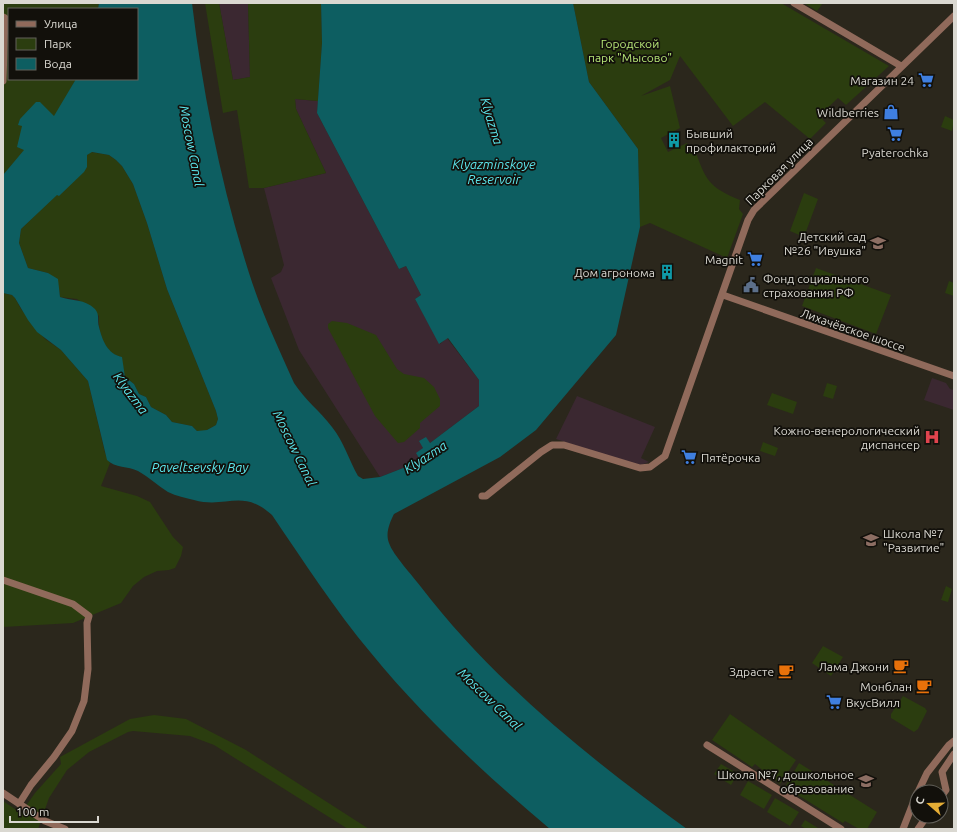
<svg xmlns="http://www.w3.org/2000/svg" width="957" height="832" font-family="Ubuntu,sans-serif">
<rect width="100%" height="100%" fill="#2b271c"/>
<path fill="#3b2831" d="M 219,3 L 248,3 L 250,77 L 233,80 Z
M 295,99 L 318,101 L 317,113 L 399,269 L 406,266 L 421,295 L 415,299 L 440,344 L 447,338 L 479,380 L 479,406 L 430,443 L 420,441 L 423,448 L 416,463 L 380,477 L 299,350 L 271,278 L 281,272 L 284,265 L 264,188 L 326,173 L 296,109 Z
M 932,378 L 946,383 L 950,389 L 954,390 L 954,410 L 924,400 Z
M 577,396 L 655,427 L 641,458 L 649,462 L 641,465 L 631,464 L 556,439 Z"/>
<path fill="#2b3d0f" d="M 3,3 L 9,4 L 10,3 L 99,3 L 98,9 L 9,9 L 9,79 L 76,79 L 58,112 L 3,175 Z
M 205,3 L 219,3 L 233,80 L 250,77 L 248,3 L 321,3 L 322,43 L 318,101 L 295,99 L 296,109 L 326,173 L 264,188 L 249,188 L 237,110 L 223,113 Z
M 573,3 L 781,3 L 889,66 L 846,105 L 838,98 L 819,116 L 826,123 L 810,139 L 765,102 L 733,126 L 680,56 L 670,80 L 641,96 L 670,86 L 680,128 L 661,138 L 668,152 L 687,143 L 691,152 L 695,150 C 706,181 709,187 740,200 L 739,209 L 743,214 L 727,258 L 650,223 L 640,227 L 638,149 L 589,82 Z
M 804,3 L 823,3 L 817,11 Z
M 945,116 L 954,120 L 952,131 L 941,127 Z
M 91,152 L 109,155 L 116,160 L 122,166 L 133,184 L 147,223 L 167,289 L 216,411 L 218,419 L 216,425 L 207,430 L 201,432 L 197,431 L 192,426 L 172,422 L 166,415 L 151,407 L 146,397 L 139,394 L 134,384 L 125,377 L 121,357 C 104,353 98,332 99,316 L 77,299 L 60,297 L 59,289 L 48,273 L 28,268 L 19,243 L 21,229 L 57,194 L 59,196 L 87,167 L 87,155 Z
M 804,193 L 818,199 L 804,237 L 790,231 Z
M 816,268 L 891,295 L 876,334 L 802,306 Z
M 949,281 L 954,283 L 954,296 L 945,293 Z
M 3,293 L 12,295 L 15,298 L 21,309 L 45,339 L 61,350 L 88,381 L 105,453 L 110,463 L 101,486 L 137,496 L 150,502 L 173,537 L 183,547 L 181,556 L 175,568 L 169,570 L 157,571 L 144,577 L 133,586 L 121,603 L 73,623 L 3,627 Z
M 332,321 L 347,323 L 376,335 L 397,369 L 404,374 L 424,378 L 434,387 L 440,399 L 440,406 L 420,423 L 420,428 L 404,442 L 398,443 L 375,416 L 328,328 L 328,324 Z
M 827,383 L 837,386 L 833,399 L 823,396 Z
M 772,393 L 797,402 L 793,414 L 767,405 Z
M 763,442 L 778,448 L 775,456 L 760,451 Z
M 946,586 L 952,589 L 948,602 L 941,600 Z
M 823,646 L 843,657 L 831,676 L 812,663 Z
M 903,696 L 925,708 L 927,711 L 918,729 L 914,732 L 891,718 L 891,714 Z
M 730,714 L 796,760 L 780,784 L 755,764 L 752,767 L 712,740 Z
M 154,715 L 186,719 L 246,750 L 369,829 L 348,829 L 214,745 L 190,736 L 133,731 L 128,732 L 89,752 L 67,770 L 49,798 L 38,829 L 3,829 L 3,801 L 21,813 L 35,793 L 61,764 L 60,757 L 130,719 Z
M 799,763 L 877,812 L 867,829 L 859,829 L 845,821 L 843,823 L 785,787 Z
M 721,764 L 738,774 L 731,785 L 714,774 Z
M 748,781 L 772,795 L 764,809 L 740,795 Z
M 775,798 L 799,812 L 790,826 L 767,812 Z
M 805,820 L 818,828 L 817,829 L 806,829 L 801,826 Z"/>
<path fill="#0d5e61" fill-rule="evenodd" d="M 99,3 L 192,3 C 203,95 221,185 249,273 C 261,311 278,347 294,383 C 305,400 320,411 332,427 C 344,442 349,460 358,476 L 363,479 L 380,477 L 416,463 L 419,458 L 416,453 L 423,448 L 419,441 L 426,437 L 430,443 L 479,406 L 479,380 L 448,338 L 439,344 L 415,299 L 421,295 L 406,266 L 399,269 L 317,113 L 322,43 L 321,3 L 573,3 L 589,82 L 638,149 L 640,227 L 616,335 L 536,430 L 500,457 L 394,514 C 390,522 385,533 389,543 C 393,555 413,576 421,587 C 494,682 590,759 687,829 L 550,829 C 486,775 424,718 371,653 C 335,610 304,562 272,515 C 242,488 226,509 194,500 C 186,498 176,496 168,492 C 158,486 149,477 138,471 C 128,466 115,468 107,460 L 88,381 L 61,350 L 37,332 L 28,320 L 15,298 L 12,295 L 3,293 L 3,175 L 24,150 L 17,147 L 22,126 L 18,125 L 20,119 L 36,102 L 40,102 L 54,116 L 76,79 L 137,79 L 137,9 L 98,9 ZM 92,152 L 109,155 L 116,160 L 122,166 L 133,184 L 147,223 L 167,289 L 216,411 L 218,419 L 216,425 L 207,430 L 197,431 L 192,426 L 172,422 L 166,415 L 151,407 L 146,397 L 139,394 L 134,384 L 125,377 L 122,357 C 107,354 102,339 99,327 C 97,320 100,315 95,309 C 85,299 72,301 60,297 L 58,279 L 48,273 L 28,268 L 19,243 L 21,229 L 57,195 L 59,196 L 84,172 L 87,167 L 87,155 Z"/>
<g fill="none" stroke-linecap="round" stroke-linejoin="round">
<path stroke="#906a5b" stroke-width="7" d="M 794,3 L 901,66
M 3,17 L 5,18 L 3,81
M 723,295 L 954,376
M 482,496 L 486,496 L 541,452 L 552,445 L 564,445 L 640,468 L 650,467 L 665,456 L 748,220 L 754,210 L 954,16
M 3,580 L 73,604 L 89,616 L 87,623 L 88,669 L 84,701 L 72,731 L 54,757 L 31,785 L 19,804
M 707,745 L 841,829
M 918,792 L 927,773 L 949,745 L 954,741
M 3,793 L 45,821 L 65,829
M 941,797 L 946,790 L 942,772 L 954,754
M 903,829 L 917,793
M 918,829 L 927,816"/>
</g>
<defs>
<symbol id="supermarket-bare" viewBox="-9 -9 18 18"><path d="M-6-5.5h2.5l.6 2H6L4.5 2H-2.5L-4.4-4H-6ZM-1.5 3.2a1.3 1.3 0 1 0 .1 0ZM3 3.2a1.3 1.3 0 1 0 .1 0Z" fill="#3f7fe0" stroke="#12100b" stroke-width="2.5" paint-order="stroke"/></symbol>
<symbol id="shop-bare" viewBox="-9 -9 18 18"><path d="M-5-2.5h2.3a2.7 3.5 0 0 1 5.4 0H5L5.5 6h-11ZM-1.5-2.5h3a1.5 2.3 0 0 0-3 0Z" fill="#3f7fe0" stroke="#12100b" stroke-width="2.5" paint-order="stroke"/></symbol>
<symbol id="building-bare" viewBox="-9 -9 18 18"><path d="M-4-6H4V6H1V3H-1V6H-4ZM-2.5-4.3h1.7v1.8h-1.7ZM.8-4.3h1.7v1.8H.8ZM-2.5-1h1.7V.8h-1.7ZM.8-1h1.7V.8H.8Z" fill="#0f9aa8" stroke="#12100b" stroke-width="2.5" paint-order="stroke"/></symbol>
<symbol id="school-bare" viewBox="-9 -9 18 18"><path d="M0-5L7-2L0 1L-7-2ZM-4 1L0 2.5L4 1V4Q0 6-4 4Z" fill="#8d6e63" stroke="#12100b" stroke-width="2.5" paint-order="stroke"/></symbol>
<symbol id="civic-bare" viewBox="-9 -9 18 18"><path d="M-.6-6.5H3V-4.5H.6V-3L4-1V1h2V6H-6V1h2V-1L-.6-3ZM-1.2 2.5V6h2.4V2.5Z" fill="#5c6f8a" stroke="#12100b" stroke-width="2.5" paint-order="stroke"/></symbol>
<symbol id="hospital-bare" viewBox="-9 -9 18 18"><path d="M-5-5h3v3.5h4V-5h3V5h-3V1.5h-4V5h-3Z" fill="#e0444e" stroke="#12100b" stroke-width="2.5" paint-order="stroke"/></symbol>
<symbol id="cafe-bare" viewBox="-9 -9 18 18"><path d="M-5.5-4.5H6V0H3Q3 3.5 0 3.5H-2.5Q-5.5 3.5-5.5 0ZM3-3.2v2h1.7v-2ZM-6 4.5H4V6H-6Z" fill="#e8710a" stroke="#12100b" stroke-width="2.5" paint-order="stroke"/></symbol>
</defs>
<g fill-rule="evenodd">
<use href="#supermarket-bare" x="915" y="69" width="22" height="22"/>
<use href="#shop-bare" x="880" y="101" width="22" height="22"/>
<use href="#supermarket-bare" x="884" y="123" width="22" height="22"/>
<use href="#building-bare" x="663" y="129" width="22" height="22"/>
<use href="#school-bare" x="867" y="232" width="22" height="22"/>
<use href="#supermarket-bare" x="744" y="248" width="22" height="22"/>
<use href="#building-bare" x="656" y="261" width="22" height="22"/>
<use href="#civic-bare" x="740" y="274" width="22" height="22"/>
<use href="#hospital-bare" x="921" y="426" width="22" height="22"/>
<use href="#supermarket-bare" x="678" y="446" width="22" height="22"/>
<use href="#school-bare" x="860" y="529" width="22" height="22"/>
<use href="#cafe-bare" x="890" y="655" width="22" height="22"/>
<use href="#cafe-bare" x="775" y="660" width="22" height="22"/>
<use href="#cafe-bare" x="913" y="675" width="22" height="22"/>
<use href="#supermarket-bare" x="823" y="691" width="22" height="22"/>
<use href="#school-bare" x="855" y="770" width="22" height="22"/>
</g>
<g text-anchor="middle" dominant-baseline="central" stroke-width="3.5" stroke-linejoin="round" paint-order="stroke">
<g font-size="12" fill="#b6e677" stroke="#12100b">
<text x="630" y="43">Городской<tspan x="630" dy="14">парк "Мысово"</tspan></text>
</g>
<g font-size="12" fill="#dad8d1" stroke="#12100b" text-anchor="end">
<text x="914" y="80">Магазин 24</text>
<text x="879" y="112">Wildberries</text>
<text x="686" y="133" text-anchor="start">Бывший<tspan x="686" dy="14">профилакторий</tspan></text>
<text x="895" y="152" text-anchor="middle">Pyaterochka</text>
<text x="866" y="236">Детский сад<tspan x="866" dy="14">№26 "Ивушка"</tspan></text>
<text x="743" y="259">Magnit</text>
<text x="655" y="272">Дом агронома</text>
<text x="763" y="278" text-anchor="start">Фонд социального<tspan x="763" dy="14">страхования РФ</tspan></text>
<text x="920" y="430">Кожно-венерологический<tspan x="920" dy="14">диспансер</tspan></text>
<text x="701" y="457" text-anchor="start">Пятёрочка</text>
<text x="883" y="533" text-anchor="start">Школа №7<tspan x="883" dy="14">"Развитие"</tspan></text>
<text x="889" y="666">Лама Джони</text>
<text x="774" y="671">Здрасте</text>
<text x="912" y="686">Монблан</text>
<text x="846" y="702" text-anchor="start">ВкусВилл</text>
<text x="854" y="774">Школа №7, дошкольное<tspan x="854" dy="14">образование</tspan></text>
</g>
<g font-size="12" fill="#dad8d1" stroke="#12100b">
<text transform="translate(779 171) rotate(-45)">Парковая улица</text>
<text transform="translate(853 330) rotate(19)">Лихачёвское шоссе</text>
</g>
<g font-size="13" font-style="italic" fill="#5ce7ed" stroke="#12100b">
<text transform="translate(492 121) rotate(73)">Klyazma</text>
<text transform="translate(192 146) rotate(79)">Moscow Canal</text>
<text x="494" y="164">Klyazminskoye<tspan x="494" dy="15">Reservoir</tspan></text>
<text transform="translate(131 393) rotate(53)">Klyazma</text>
<text transform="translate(295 448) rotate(64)">Moscow Canal</text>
<text transform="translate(425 457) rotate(-33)">Klyazma</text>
<text x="200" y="467">Paveltsevsky Bay</text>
<text transform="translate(490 699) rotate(44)">Moscow Canal</text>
</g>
</g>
<rect width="957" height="832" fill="none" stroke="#dad8d1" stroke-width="8"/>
<rect x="8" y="8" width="130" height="72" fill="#12100b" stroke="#62605a"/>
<rect x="16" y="21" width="20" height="6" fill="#906a5b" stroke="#62605a"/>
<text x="44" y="28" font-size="12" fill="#dad8d1">Улица</text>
<rect x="16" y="38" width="20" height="12" fill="#2b3d0f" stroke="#62605a"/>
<text x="44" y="48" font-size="12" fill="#dad8d1">Парк</text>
<rect x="16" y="58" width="20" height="12" fill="#0d5e61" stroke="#62605a"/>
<text x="44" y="68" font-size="12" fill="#dad8d1">Вода</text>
<g transform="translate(929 804) rotate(290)"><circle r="19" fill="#12100b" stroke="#62605a"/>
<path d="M0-3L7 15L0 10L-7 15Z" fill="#e5ad35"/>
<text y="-6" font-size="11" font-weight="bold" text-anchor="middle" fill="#dad8d1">С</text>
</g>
<path d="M10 816v6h88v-6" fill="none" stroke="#dad8d1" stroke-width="2"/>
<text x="16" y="816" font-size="12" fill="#dad8d1" stroke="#12100b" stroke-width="3" paint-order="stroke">100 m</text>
</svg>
